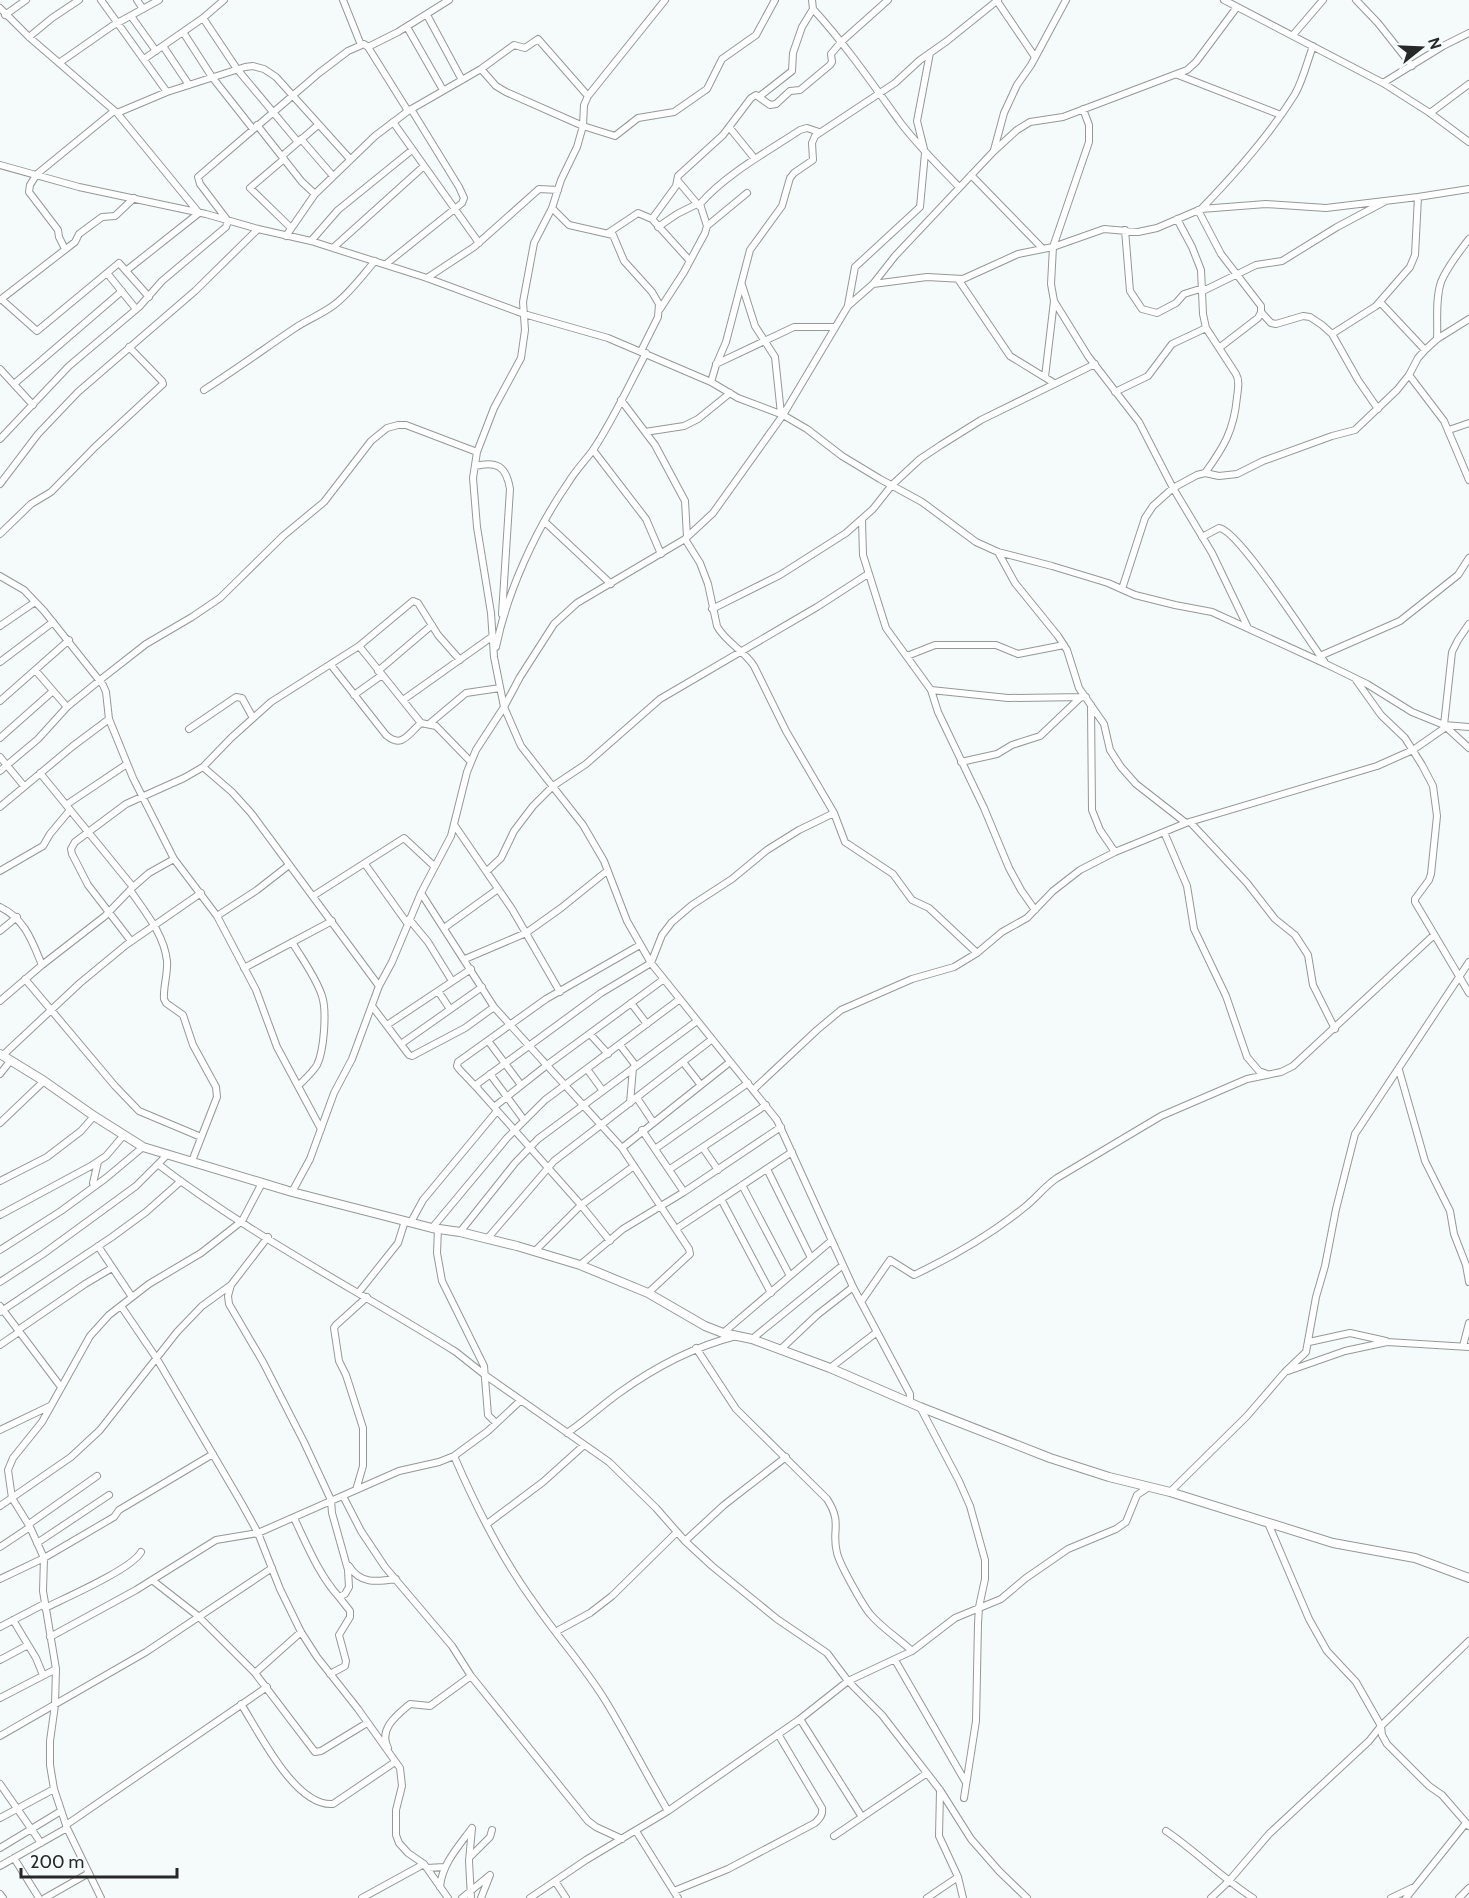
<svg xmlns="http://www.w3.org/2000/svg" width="1469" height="1898" font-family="Cabin,sans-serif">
<rect width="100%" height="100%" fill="#f5fbfa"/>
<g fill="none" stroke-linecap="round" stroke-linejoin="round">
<defs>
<path id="minor" d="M 101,0 L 167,92
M 137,0 L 143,9
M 343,0 L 361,45
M 812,0 L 813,9 C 845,44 872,83 900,122 C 918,146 939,166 959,187
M 1224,0 L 1383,83 L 1430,113 L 1469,142
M 1356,0 L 1378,23 L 1412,66
M 997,1 L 1035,57
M 0,8 L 29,37 L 117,113 L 199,213 L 127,270
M 5,15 L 26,0
M 427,15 L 462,80
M 131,16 L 156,51
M 203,18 L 237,69 L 298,142
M 407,27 L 443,90
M 183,32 L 212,77 L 253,129
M 1293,35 L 1323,0
M 29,37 L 52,18 L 79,0
M 163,46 L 189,85
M 368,47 L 398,32 L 449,0
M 144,59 L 203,18 L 224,0
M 59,63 L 112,26 L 159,0
M 481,69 L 496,86 L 506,92 L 583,126 L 615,136 L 638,118 L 674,112 L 707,89 L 722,59 L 756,35 L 775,0
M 1178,75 L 1281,115
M 1383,83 L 1443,46 L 1469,33
M 760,96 L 792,71 L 793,53 L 802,27 L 813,9
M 1083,109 L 1089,125 L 1089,142 L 1053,247 L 1051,284 L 1054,301 L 1088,356 L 1139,422 L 1173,488 L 1212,553 L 1248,628
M 117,113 L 167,92 L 245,67 L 253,66 L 264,69 L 276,77 L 350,159
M 1430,113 L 1469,84
M 393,122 L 479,243
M 257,125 L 302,182 L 315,194
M 729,127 L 755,159
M 301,139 L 333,176
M 994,150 L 1004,113 L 1017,85 L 1031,65 L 1066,0
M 282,156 L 318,125
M 284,159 L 250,188 L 291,228
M 0,165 L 79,187 L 206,214 L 258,229 L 311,241 L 427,278 L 524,314 L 608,338 L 711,382 L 738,398 L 783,415 L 807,429 L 842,456 L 880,479 L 922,502 L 976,542 L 998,552 L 1052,566 L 1108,583 L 1135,595 L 1175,605 L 1212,612 L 1326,664 L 1367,684 L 1412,712 L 1444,725 L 1469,727
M 971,175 L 1043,249
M 678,181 L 699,206
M 552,208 L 569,225 L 613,235 L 624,261 L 652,292 L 659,304 L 658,317 L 641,351
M 1201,209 C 1235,174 1269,136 1295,94 C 1303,80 1307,62 1313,46
M 1198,210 L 1221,254 L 1261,306 L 1261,312 L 1258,318 L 1219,348
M 652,219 L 690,261
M 1177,219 L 1192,247 L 1201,270 L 1203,314 L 1206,328 L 1236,374 C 1240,381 1238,389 1237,397 C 1234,430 1224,447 1205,473
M 707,226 L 747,193
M 658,227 L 677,214 L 697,204
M 1125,230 L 1130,291 L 1142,309 L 1157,313 L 1176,303 L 1184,294 L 1203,288
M 608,233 L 638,213 L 652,219 L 676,186 L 678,176 L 723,135 L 751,98 L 756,95 L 770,105 L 776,104 L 790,91 L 800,90 L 830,65 L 832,62 L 831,54 L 841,42 L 888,0
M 286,236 L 315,194 L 375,136 L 408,111 L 481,69 L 514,45 L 525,48 L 538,39 L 588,96
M 311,241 L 338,210 L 412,150
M 333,248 L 424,166
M 65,249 L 59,237 L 58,230 L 29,192 L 30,185 L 37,174 L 114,111
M 386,264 L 462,203 L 464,198 L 459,187 L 411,109
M 107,273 L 136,309
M 427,278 L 474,247 L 539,189 L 558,190
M 958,279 L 1010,356 L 1054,383
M 873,284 L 927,277 L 963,279 L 1018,254 L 1053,247 L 1104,229 L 1138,232 L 1157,228 L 1201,209 L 1266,204 L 1326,208 L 1418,197 L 1469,189
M 742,285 L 755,326 L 775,357 L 781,414
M 1203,291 L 1256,265 L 1282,261 L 1337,227 L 1384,202
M 1,299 L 37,331 L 119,263 L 149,297
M 0,300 L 75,242 L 79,234 L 102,217 L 115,216 L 134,198
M 1380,302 L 1425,350
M 848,305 L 855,267 L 920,207 L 925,153 L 917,121 L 930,53
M 660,309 L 684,272 L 705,233 L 707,226 L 700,204 C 726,174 767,152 800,130 L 807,128 L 819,132
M 1261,312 L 1271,323 L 1276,324 L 1303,316 L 1310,317 L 1322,325 L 1332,334 L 1358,380 L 1378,409
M 1332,334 L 1376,306 L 1410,267 L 1415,255 L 1418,197
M 1437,339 C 1438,321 1435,300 1441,282 C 1447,267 1459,252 1469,239
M 716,364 L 794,327 L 835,327
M 0,369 L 33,405
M 1409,375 L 1444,421 L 1469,480
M 1045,377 L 1054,301
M 711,382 L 716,365 L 726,342 L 750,250 L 782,206 L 790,178 L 794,173 L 813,160 L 812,143 L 815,136 L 895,83 L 920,60 L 947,41 L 998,0
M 14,384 L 122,291
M 204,390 C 235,370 264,349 295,328 C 307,320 322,314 334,305 C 350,293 362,276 375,261
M 1115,392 L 1148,376 L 1172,344 L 1206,328
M 621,400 L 655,445 L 685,501 L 687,537
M 1449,430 L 1469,423
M 645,432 L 684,426 L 698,419 L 730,393
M 0,439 L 69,366 L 139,307 L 162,281 L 226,227 L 228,221 L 200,184 L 198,177 L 319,73 L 348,51 L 364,44 L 368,47 L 408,111
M 593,450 L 646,519 L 661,554
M 475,466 C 496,461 506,465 510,489 L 502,614
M 0,484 L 38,434 L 78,392 L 195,291 L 258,229
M 862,520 L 863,555 L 886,628 L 931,690 L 938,712 L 984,808 L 1009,868 L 1021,890 L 1035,910
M 545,522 L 611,584
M 0,534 L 31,504 L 51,492 L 95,447 L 163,384 L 162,381 L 129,347
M 1202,537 L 1219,528 C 1238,529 1308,640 1324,661
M 685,539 L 700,563 L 708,584 L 717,626 C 725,642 744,650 754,666 L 786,731 L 834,813 L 845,842 L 893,874 L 912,900 L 929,908 L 977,953
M 998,552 L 1015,583 L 1058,636 L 1067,650 L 1079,688 L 1104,724 L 1110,750 L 1121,767 L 1136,784 L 1186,823
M 0,576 L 24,590 L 44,611 L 103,685 L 106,692 L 109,719 L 133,778 L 174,859 L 217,916 L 256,990 L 277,1047 L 321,1129
M 1122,589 L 1145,518 L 1153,506 L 1173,488 L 1197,475 L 1205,473 L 1219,476 L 1237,474 L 1263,461 L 1332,436 L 1355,430 L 1397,390 L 1409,375 L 1418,358 L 1425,350 L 1437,339 L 1469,319
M 712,609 L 780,575 L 846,533 L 873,509 L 892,485 L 920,459 L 941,445 L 981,420 L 1095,364
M 1469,624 L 1458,640 L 1452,652 L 1444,725 L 1469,748
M 0,626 L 35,602
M 359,646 L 421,723 L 436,726 L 471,762
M 496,647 C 507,592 536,529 568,483 C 575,471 585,461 593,450 C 613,420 629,385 646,353
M 907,656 L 935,645 L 996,645 L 1018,654 L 1064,645
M 1320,656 L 1400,621 L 1458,575 L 1469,558
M 0,662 L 53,622
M 331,665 L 386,735 C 402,749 408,734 421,723
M 36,671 L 67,707
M 378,671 L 432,625
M 1356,680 L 1381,715 L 1405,738 L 1422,765 L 1433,786 L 1437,816 L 1431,874 L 1429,880 L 1415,899 L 1415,902 L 1469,993
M 931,690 L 1008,698 L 1086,697
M 354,695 L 382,675
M 403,700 L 493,636
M 0,701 L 69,640
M 1091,705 L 1092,810 L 1100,830 L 1115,852
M 429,724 L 466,693 L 500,688
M 189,729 L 236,697 L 242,698 L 253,718
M 0,738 L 53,691
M 0,757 L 24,786
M 961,762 L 997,754 L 1012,745 L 1040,736 L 1081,697
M 203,767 L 232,792 L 251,813 L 379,986
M 0,771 L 38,739 L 67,707 L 100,680 L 146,644 L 192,617 L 220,598 L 283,536 L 324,502 L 371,441 L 387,428 L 398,425 L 406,425 L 477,452
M 40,773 L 133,887
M 66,805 L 127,764
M 0,807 L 73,746 L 109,719
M 1190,822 L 1247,883 L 1275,919 L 1295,935 L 1308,955 L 1313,985 L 1335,1029
M 455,826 L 512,909 L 560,992
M 1164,832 L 1187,886 L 1194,929 L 1226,996 L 1247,1057 L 1259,1071 L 1267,1074
M 365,864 L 407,923
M 0,871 L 43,846 L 50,834 L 70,810
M 487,871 L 501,858 L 514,831 L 533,806 L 553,786 L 586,764 L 660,699 L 817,607 L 868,574
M 130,890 C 145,912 164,934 167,961 C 168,974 163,987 164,999 L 166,1003 L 183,1015 L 193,1045 L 216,1087 L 217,1097 L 192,1161
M 421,893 L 494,1007 L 622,1148 L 689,1249 L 690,1254 L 648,1293
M 313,896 L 404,838 L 434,866
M 0,907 C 25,919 32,941 42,965
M 217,916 L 257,890 L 289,865
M 409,919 L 428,942 L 452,981
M 444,928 L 498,889
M 0,931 L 17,917
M 131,941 L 88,885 L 72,854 L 71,849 L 75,842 L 126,804 L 184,778 L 203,767 L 231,738 L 271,702 L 359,646 L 413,601 L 418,603 L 438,635 L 460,660
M 292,942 C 302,959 316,977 322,996 C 327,1011 324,1051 317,1065 C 312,1073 305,1079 298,1086
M 465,959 L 526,933 L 561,908 L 607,871
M 244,968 L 332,921
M 25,979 L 115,1086 L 139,1111 L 201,1137
M 438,991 L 450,1009
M 0,1001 L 42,965 L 105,916 L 133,887 L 149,873 L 174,859
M 631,1003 L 647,1024
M 372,1006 L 409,1055 L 412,1056 L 465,1028 L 494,1007
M 387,1025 L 471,969
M 590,1034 L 608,1054
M 489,1042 L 521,1085
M 401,1044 L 482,987
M 620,1045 L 636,1066
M 2,1056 L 80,983 L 126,945 L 201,893
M 683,1062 L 700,1084
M 587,1069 L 603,1091
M 1399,1070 L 1425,1161 L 1450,1211 L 1454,1234 L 1466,1265 L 1469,1282
M 0,1074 L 11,1060
M 490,1074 L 524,1120
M 477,1088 L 459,1069 L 457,1066 L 458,1062 L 546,999 L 640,945
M 754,1089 L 817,1030 L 841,1010 L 912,979 L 954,967 L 977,953 L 1002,932 L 1027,918 L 1053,891 L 1080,870 L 1115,852 L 1186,823 L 1377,766 L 1413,750 L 1446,727
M 637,1098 L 653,1122
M 630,1103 L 633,1068
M 494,1107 L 547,1065 L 664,979
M 0,1123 L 44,1081
M 642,1130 L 684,1192
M 622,1148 L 730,1062
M 703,1148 L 718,1170
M 655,1149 L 748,1083
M 159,1165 C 252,1236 357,1290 456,1352 L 485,1375 L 609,1462 L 656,1508 L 685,1541 L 712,1566 L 777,1619 L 827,1653 L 848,1681 L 882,1715 L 940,1790 L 971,1839 L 999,1871 L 1027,1898
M 670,1169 L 766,1105
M 767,1169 L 811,1258
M 0,1181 L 47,1157 L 81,1131 L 94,1116
M 93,1183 L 98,1162
M 742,1185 L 790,1276
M 292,1192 L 310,1159 L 334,1093 L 352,1059 L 379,986 L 392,962 L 421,893 L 451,836 L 467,772 L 476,750 L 504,707 L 494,657 L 491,613 L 477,527 L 473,478 L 477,452 L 494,408 L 521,358 L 525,330 L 523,302 L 534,243 L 552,208 L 561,180 L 577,147 L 583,126 L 584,105 L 588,96 L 665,0
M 721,1199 L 771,1293
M 0,1215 L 91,1166 L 106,1156 L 123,1136
M 411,1222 L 423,1200 L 497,1111
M 432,1228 L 507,1138 L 545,1100 L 680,999
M 438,1228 L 437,1253 L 442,1281 L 484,1366 L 488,1415 L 496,1423
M 676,1229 L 792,1152
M 460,1232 L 515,1163 L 538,1139 L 697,1021
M 487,1239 L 554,1161 L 711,1040
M 610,1241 L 581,1205 L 478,1089 L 477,1084 L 601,993 L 651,963 L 662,935 L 672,922 L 692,905 L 732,879 L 767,850 L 799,830 L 834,813
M 98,1246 L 132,1297
M 0,1250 L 61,1211 L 106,1178 L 143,1147
M 535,1251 L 581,1205 L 634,1166
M 580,1265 L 623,1229 L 684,1192 L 781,1127
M 0,1282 L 43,1254 L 136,1186 L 167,1155
M 231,1285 L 228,1296 L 229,1304 L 263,1362 L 304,1442 L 331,1500 L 332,1513 L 348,1570 L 349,1587 L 345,1594 L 339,1597 C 319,1575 307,1545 294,1518
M 359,1292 L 398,1243 L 405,1221
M 861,1302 L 890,1260 L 914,1275 C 954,1256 992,1234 1026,1206 C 1037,1197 1045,1186 1057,1178 L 1161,1116 L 1247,1079 L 1281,1072 L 1293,1066 L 1434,935
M 0,1306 L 61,1387
M 121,1306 L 157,1359 L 242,1504 L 258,1533 L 280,1589 L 301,1632 L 317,1657 L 358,1709 L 400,1768 L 402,1786 L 396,1810 L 396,1835 L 399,1843 L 408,1853 L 424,1864
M 0,1312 L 112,1237 L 146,1212 L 181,1181
M 18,1330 L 85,1284 L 112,1268
M 723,1333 L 831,1241
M 752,1339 L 843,1265
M 1309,1342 L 1350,1333 L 1386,1341
M 0,1345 L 19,1332
M 1463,1346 L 1469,1323
M 696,1348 L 736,1409 L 827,1499 C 843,1524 831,1530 837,1553 C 840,1565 862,1604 870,1614 C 882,1628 899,1639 912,1651
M 780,1350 L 817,1315 L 853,1287
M 830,1368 L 877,1332
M 1288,1371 L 1345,1351 L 1387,1342 L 1469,1347
M 910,1403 L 910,1394 L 853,1287 L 777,1120 L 651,963 L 627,921 L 604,861 L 583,825 L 521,746 L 504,707 L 520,677 L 554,624 L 577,603 L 685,539 L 713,513 L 783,415 L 848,306 L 873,284 L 895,256 L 993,152 L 1017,130 L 1030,122 L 1063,117 L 1187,70 L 1196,62 L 1237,7
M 920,1407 L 959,1481 L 970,1506 L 985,1560 L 985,1579 L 979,1607 L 978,1624 L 976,1721 L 964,1798
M 0,1430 L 50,1406
M 567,1433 C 585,1421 601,1406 619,1393 C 655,1367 693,1347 736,1336
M 454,1456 C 476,1507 502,1559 535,1604 C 557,1636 584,1666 605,1700 C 627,1736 646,1774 668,1811
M 356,1490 L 363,1466 L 363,1428 L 346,1375 L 339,1361 L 334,1328 L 336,1325 L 367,1297
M 1170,1492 L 1247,1416 L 1285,1372 L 1306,1352 L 1316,1297 L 1325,1266 L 1336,1209 L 1355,1134 L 1469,962
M 343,1496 L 361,1531 L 385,1567 L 452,1646 L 471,1676 L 588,1821 L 596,1827 L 622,1839
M 0,1506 L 71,1457 L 100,1430 L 177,1332 L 202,1306 L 231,1285 L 268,1237
M 1268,1523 L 1309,1619 L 1327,1651 L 1356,1682 L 1381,1726 L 1382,1735 L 1387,1744 L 1429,1786 L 1442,1795 L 1469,1826
M 29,1524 L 97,1476
M 487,1524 L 543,1482 L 583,1446
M 685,1541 L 724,1505 L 786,1457
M 37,1543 L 109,1495
M 0,1547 L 30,1527
M 349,1566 C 360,1584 376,1582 396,1579
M 0,1579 L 44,1558 L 114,1517 L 119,1510 L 213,1454
M 152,1580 L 198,1616 L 255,1673 L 315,1752 L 321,1751 L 367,1723
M 45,1608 C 65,1598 132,1569 141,1552
M 13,1620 L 36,1658 L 43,1675
M 0,1627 L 44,1604
M 557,1631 L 590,1613 L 612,1596 L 677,1532
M 50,1637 L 136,1590 L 216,1540 L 258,1533 L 399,1471 L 439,1462 L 454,1456 L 488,1431 L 520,1401
M 0,1660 L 28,1645
M 895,1660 L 965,1781
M 255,1673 L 301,1632
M 330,1674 L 345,1666 L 346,1661 L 339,1635 L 350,1617 L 350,1611 L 339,1597
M 0,1698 L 56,1669
M 241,1704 C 259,1732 295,1807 333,1804 L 395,1762
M 800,1719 L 862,1817
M 0,1736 L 146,1652 L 272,1568
M 388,1748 C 378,1729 397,1715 410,1704 L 430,1706 L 471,1676
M 0,1784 L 41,1843
M 940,1791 L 939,1836 L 958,1877 L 963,1898
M 0,1818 L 54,1789
M 66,1825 L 267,1687
M 636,1831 L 678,1898
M 1166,1831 C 1197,1852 1222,1878 1253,1898
M 834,1836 L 927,1773
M 0,1848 L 61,1811
M 471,1856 L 490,1837 L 492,1830
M 14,1858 L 39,1898
M 0,1866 L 67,1828
M 427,1868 L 444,1867
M 555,1881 L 566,1898
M 440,1887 C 442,1864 458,1847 472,1828 L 469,1861 L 471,1898
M 674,1891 L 728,1869 L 815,1823 C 820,1818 823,1815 822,1808 L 778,1734
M 0,1894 L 3,1898
M 45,1898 L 89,1873
M 101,1898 L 67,1828 L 54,1789 L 50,1765 L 50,1741 L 55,1705 L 56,1669 L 43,1591 L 44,1558 L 30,1527 L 12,1498 L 8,1470 L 13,1458 L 42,1422 L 90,1336 L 109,1315 L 149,1284 L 201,1253 L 242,1221 L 262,1183
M 362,1898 L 424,1864 L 448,1898
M 462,1898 L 490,1875 L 481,1898
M 530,1898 L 586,1860 L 668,1811 L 800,1719 L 848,1681 L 912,1651 L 955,1618 L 1001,1599 L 1026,1578 L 1068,1549 L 1116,1529 L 1126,1522 L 1137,1495 L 1149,1487
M 927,1898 L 958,1877
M 1211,1898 L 1228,1882 L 1269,1834 L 1369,1741 L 1381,1726 L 1469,1641
M 1391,1898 L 1412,1888
M 1406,1898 L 1466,1823
M 1459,1898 L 1469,1888"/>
<path id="tertiary" d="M 0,1054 L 44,1081 L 94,1116 L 143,1147 L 292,1192 L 432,1228 L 460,1232 L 517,1246 L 580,1265 L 648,1293 L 705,1326 L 723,1333 L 752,1339 L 830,1368 L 920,1407 L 1050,1458 L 1109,1477 L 1170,1492 L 1333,1543 L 1415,1558 L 1469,1578"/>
</defs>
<use href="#minor" stroke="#949998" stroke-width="8"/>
<use href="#tertiary" stroke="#949998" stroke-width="10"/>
<use href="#minor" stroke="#fff" stroke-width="6"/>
<use href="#tertiary" stroke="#fff" stroke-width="8"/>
</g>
<g transform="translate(1421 48) rotate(72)" stroke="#f5fbfa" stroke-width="4.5" paint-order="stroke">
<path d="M0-4.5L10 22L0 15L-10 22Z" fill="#272929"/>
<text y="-9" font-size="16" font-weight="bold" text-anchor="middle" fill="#272929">N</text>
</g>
<path d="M21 1868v9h156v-9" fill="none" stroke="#272929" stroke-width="3"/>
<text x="30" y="1868" font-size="18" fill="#272929" stroke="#f5fbfa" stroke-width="4.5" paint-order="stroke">200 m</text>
</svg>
